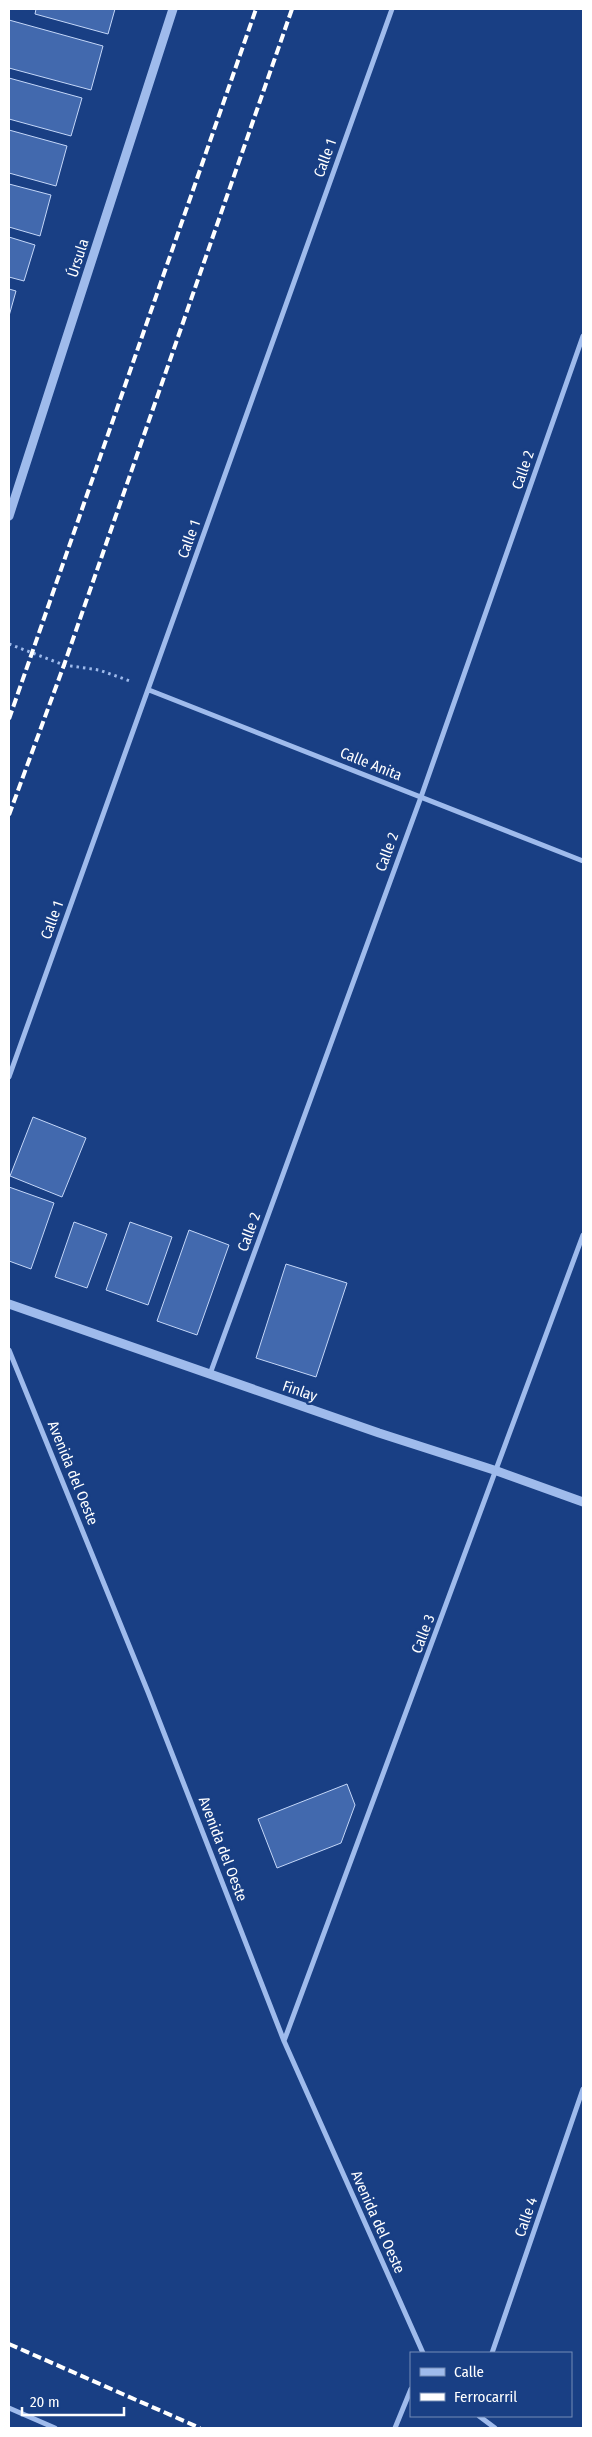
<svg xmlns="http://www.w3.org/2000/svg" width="592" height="2437" font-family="'Fira Sans Condensed',sans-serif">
<rect width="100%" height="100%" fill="#193f84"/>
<path fill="#4269ae" stroke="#c4d7f9" d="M 36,9 L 115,9 L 108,34 L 35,14 Z
M 9,20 L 103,46 L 91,90 L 9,68 Z
M 9,78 L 82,98 L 71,136 L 9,119 Z
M 9,130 L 67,146 L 56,186 L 9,173 Z
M 9,184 L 51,195 L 40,236 L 9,227 Z
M 9,237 L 35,245 L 24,281 L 9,277 Z
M 9,289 L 16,291 L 9,316 Z
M 33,1117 L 86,1138 L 62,1197 L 10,1176 Z
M 9,1187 L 54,1203 L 31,1269 L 9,1261 Z
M 74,1222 L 107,1234 L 87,1288 L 55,1277 Z
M 130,1222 L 172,1237 L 148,1305 L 106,1290 Z
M 189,1230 L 229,1245 L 197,1335 L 157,1321 Z
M 286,1264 L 347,1283 L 316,1377 L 256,1358 Z
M 347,1784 L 355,1805 L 341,1843 L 277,1868 L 258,1819 Z"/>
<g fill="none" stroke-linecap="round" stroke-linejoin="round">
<path stroke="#9fbbec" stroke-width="3" stroke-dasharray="2.5 4" stroke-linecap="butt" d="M 9,644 L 64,665 L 99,670 L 130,681"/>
<path stroke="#9fbbec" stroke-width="5" d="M 149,690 L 583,861
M 9,1077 L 392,9
M 9,1350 L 148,1692 L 284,2041 L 423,2353
M 210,1374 L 421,797 L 583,336
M 284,2041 L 583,1235
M 492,2353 L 583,2089
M 9,2408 L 55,2428
M 479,2416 L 495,2428
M 395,2428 L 411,2389"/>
<path stroke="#9fbbec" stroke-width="9" d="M 9,516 L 173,9
M 9,1304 L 379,1433 L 497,1471 L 583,1502"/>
<path stroke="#fff" stroke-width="4" stroke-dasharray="9 4" stroke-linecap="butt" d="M 9,719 L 256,9
M 9,815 L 64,665 L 292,9
M 9,2344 L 200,2428"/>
</g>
<g text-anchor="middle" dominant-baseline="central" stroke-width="5" stroke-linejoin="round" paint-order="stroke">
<g font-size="15" fill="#fff" stroke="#193f84">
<text transform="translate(325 158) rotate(-70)">Calle 1</text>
<text transform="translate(78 258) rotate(-72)">Úrsula</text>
<text transform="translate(523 470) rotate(-71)">Calle 2</text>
<text transform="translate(189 539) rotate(-70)">Calle 1</text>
<text transform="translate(371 764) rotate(22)">Calle Anita</text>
<text transform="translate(387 852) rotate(-70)">Calle 2</text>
<text transform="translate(52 920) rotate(-70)">Calle 1</text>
<text transform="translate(249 1232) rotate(-70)">Calle 2</text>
<text transform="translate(300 1391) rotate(19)">Finlay</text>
<text transform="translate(73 1473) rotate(68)">Avenida del Oeste</text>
<text transform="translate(423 1634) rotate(-69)">Calle 3</text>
<text transform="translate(223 1849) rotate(69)">Avenida del Oeste</text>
<text transform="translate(526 2217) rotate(-71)">Calle 4</text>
<text transform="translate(378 2222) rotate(66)">Avenida del Oeste</text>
</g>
</g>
<rect width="592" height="2437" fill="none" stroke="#ffffff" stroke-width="20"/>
<rect x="410" y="2352" width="162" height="65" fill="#193f84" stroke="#758cb5"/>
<rect x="420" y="2368" width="25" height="8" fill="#9fbbec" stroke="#758cb5"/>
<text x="454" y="2377" font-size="15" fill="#ffffff">Calle</text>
<rect x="420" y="2393" width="25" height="8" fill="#ffffff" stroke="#758cb5"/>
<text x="454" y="2402" font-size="15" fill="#ffffff">Ferrocarril</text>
<path d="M22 2407v8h102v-8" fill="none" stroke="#ffffff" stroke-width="2.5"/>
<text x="30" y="2407" font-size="15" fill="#ffffff" stroke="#193f84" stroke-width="4" paint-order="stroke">20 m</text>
</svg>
